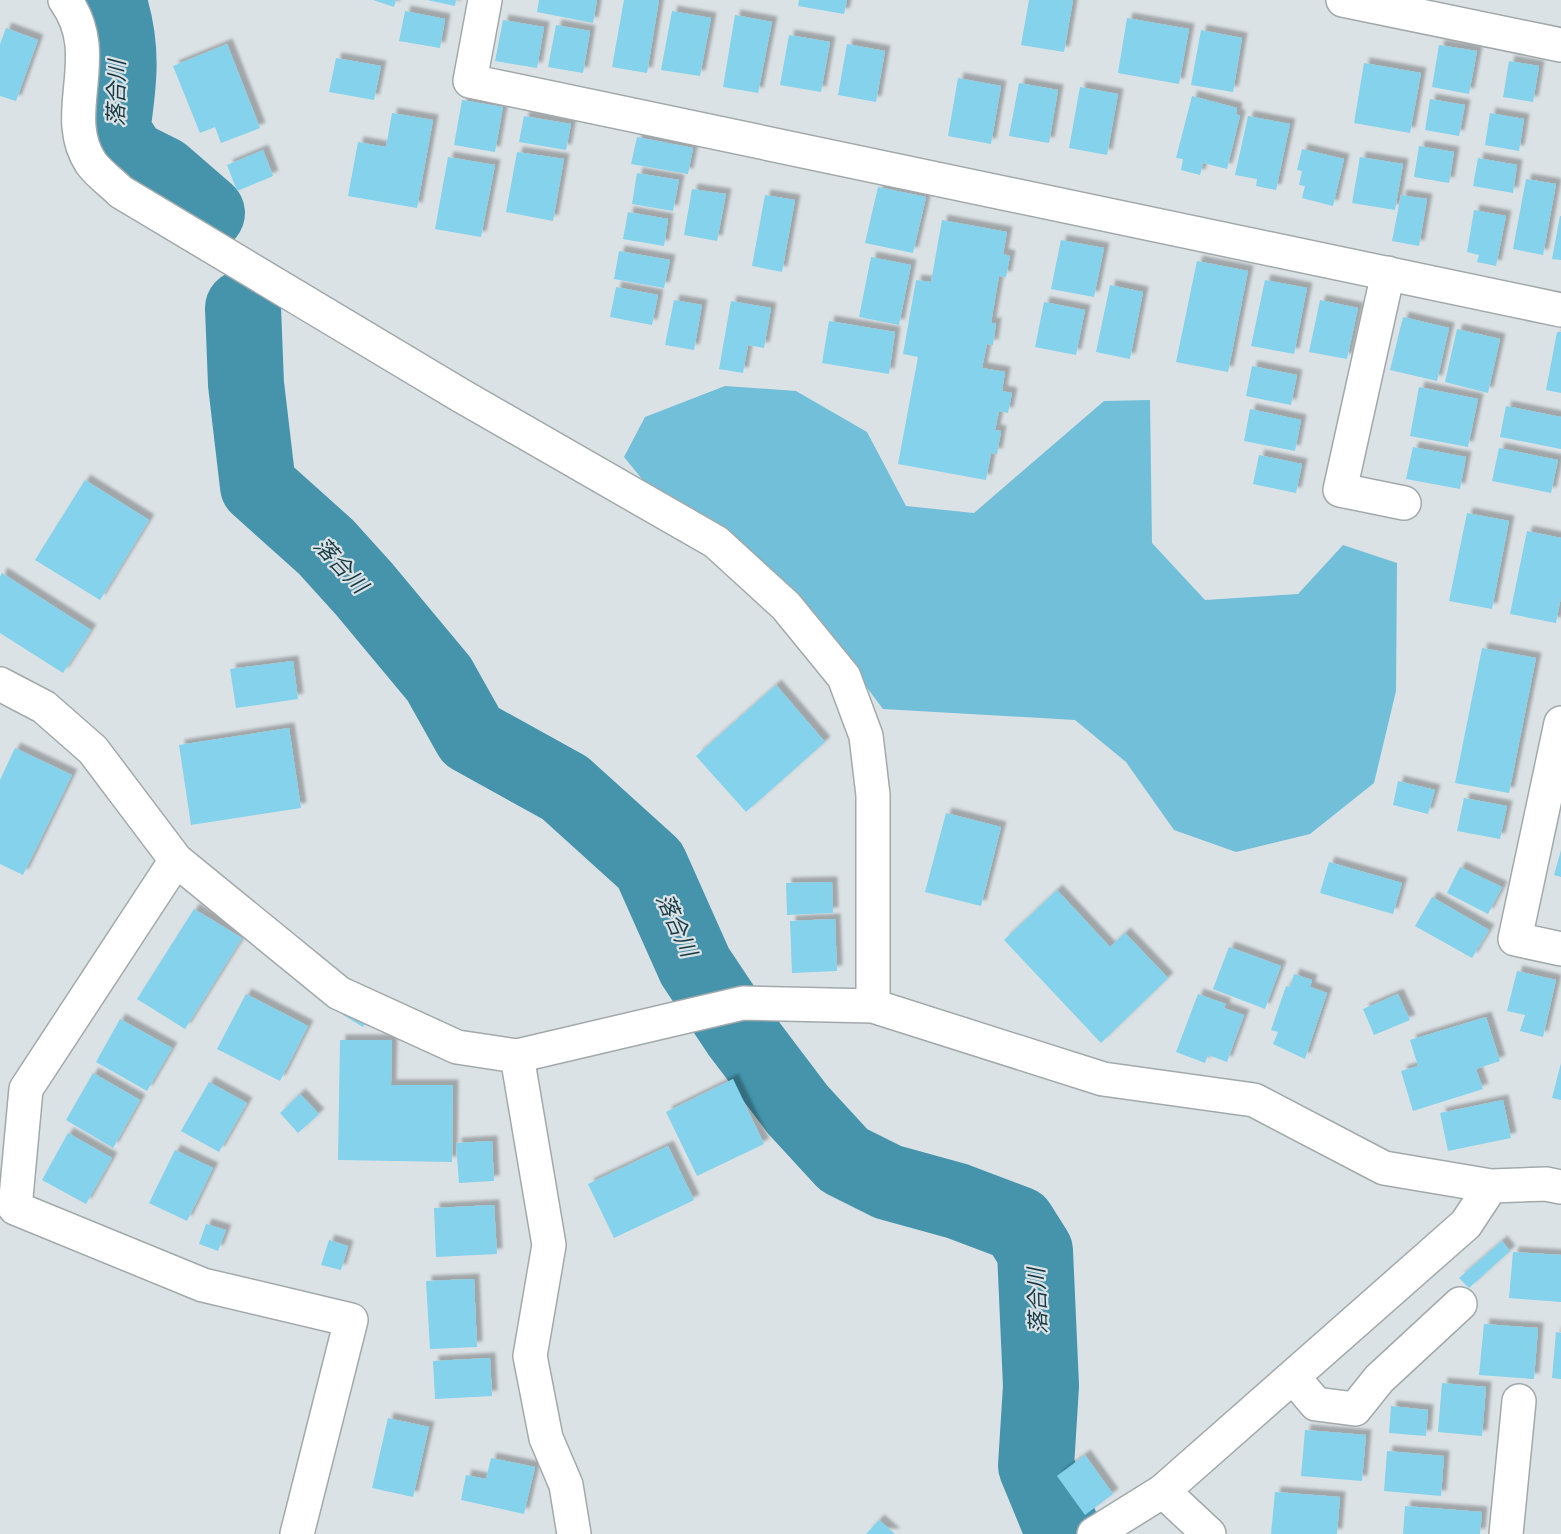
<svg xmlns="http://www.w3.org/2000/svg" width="1561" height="1534" font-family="Quicksand,'Noto Sans JP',sans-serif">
<defs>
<filter id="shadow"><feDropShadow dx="5.5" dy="-5.5" stdDeviation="1.5" flood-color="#0004"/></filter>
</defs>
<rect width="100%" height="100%" fill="#dbe2e5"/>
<path fill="#71bfd8" d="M 725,386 L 796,391 L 867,432 L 906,506 L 974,513 L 1104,401 L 1150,400 L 1152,543 L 1205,600 L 1298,594 L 1343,545 L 1397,563 L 1396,691 L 1374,783 L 1310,834 L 1236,852 L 1174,830 L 1126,762 L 1075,720 L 883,709 L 795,592 L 725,533 L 656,496 L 624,457 L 645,417 Z"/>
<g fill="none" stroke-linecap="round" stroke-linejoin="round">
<path stroke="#4594ac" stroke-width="76" d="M 108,0 C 124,47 119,83 112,131 L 130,158 L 162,174 L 207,213
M 243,308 L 246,384 L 258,486 L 326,547 L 364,589 L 439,679 L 471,736 L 565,788 L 650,865 L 695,966 L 739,1032 L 798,1110 L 844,1160 L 888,1182 L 957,1201 L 1018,1224 L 1035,1251 L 1041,1386 L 1036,1466 L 1064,1534"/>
</g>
<path fill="#84d2eb" filter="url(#shadow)" d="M 373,0 L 396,0 L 394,7 Z
M 427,0 L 456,0 L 455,6 Z
M 539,0 L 597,0 L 593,23 L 537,12 Z
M 624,0 L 659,0 L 647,73 L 612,67 Z
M 799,0 L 847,0 L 844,14 L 798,6 Z
M 1029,0 L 1073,0 L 1064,52 L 1021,45 Z
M 405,11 L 445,19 L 440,48 L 399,41 Z
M 672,11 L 711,18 L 700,76 L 661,70 Z
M 735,15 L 772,22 L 758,93 L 723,87 Z
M 1127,18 L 1189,29 L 1179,84 L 1118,73 Z
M 503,20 L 544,27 L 537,68 L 495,61 Z
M 556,25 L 590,31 L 583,73 L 548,67 Z
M 6,28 L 38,40 L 16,101 L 0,96 L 0,44 Z
M 1201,30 L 1242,38 L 1233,92 L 1191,85 Z
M 789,35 L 830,42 L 821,92 L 780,85 Z
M 227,44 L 260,128 L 221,143 L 215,127 L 200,133 L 173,66 Z
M 847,44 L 885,51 L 876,102 L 838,95 Z
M 1439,45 L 1477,51 L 1469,94 L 1432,87 Z
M 336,58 L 381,66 L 374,100 L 329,92 Z
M 1509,61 L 1539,66 L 1533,102 L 1503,97 Z
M 1364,63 L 1421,73 L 1410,133 L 1354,123 Z
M 958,78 L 1001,86 L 991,144 L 948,136 Z
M 1019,83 L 1058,90 L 1049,143 L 1009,136 Z
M 1080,87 L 1118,94 L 1107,155 L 1069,148 Z
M 1192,96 L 1237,108 L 1236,114 L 1240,116 L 1227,169 L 1203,163 L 1200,175 L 1181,170 L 1183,159 L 1176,158 Z
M 1430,99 L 1465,105 L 1459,136 L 1425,130 Z
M 462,100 L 503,107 L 495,152 L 454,145 Z
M 392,113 L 433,120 L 417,208 L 348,196 L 358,142 L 386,147 Z
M 1490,113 L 1524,119 L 1519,151 L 1485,145 Z
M 524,116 L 571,124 L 566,150 L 519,142 Z
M 1248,116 L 1290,124 L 1276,190 L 1256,186 L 1257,179 L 1235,175 Z
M 637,137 L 693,148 L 688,174 L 631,164 Z
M 1419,146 L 1454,152 L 1449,183 L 1414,177 Z
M 1302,149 L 1344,159 L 1333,206 L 1302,198 L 1305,186 L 1299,185 L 1302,171 L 1297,170 Z
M 263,150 L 273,176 L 237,191 L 227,165 Z
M 517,152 L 564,159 L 553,221 L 506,212 Z
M 448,157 L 495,165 L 481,237 L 435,229 Z
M 1360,157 L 1403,164 L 1395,210 L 1352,203 Z
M 1478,158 L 1517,165 L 1513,193 L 1473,186 Z
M 637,173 L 679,180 L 673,211 L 632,204 Z
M 1526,179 L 1556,184 L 1543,255 L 1513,249 Z
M 878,187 L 926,197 L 913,253 L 865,243 Z
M 692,189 L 726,194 L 717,241 L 684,235 Z
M 765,195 L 795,200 L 782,272 L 752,266 Z
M 1401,195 L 1427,199 L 1419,246 L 1392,241 Z
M 1474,210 L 1506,216 L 1496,266 L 1477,262 L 1479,255 L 1467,252 Z
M 628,212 L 668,219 L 664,246 L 623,239 Z
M 1560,216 L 1561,216 L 1561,260 L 1552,259 Z
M 942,220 L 1007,232 L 1003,254 L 1010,256 L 1006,277 L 999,276 L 991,323 L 996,323 L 993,345 L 987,344 L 982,368 L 1005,372 L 1002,391 L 1012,393 L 1008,413 L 999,411 L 995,430 L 1001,431 L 997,454 L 991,453 L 986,480 L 898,464 L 918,357 L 903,354 L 916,280 L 931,282 Z
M 1061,240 L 1104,248 L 1094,297 L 1051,289 Z
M 619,251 L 670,260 L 664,288 L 614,279 Z
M 871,257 L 911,265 L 899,325 L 859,317 Z
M 1197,261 L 1248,271 L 1228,372 L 1176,362 Z
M 1265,280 L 1307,288 L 1294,354 L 1251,346 Z
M 1110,285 L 1143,292 L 1130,359 L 1096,352 Z
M 616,287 L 658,295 L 652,325 L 610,317 Z
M 674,300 L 702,305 L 694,350 L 665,345 Z
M 1320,300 L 1358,308 L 1347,359 L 1309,352 Z
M 731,301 L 771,308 L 764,348 L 748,345 L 743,373 L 719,369 Z
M 1044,302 L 1085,310 L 1076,355 L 1035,347 Z
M 1403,317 L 1449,328 L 1437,381 L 1390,370 Z
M 829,321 L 895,332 L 889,374 L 822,363 Z
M 1457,329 L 1500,339 L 1488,393 L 1445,382 Z
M 1557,332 L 1561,332 L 1561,393 L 1546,390 Z
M 1252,366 L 1297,375 L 1291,405 L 1246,396 Z
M 1419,387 L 1478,399 L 1468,447 L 1410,436 Z
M 1506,406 L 1561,417 L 1561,449 L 1500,437 Z
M 1250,409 L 1301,420 L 1295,451 L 1244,441 Z
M 1413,447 L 1466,457 L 1460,489 L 1406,479 Z
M 1499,448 L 1558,460 L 1551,493 L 1492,481 Z
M 1259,455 L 1302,464 L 1296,493 L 1253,484 Z
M 85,480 L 149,520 L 100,600 L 35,560 Z
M 1467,513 L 1509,521 L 1492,609 L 1449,601 Z
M 1527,531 L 1561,538 L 1561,597 L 1556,623 L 1510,614 Z
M 2,573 L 91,630 L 63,673 L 0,633 L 0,577 Z
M 1482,648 L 1536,658 L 1509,793 L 1455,783 Z
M 293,661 L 298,699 L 236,708 L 230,669 Z
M 776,685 L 825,742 L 746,812 L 696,756 Z
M 289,728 L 301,808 L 191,825 L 179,745 Z
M 15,748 L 72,775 L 23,875 L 0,864 L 0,780 Z
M 1398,781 L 1435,790 L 1428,814 L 1393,805 Z
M 1464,798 L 1507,806 L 1500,839 L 1457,831 Z
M 946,813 L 1001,827 L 981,906 L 925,892 Z
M 1561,850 L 1561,877 L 1554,875 Z
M 1329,862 L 1402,883 L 1393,914 L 1320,893 Z
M 1460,867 L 1502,887 L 1488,914 L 1447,893 Z
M 832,882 L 833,913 L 787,915 L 786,883 Z
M 1057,890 L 1110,947 L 1125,933 L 1168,978 L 1101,1043 L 1004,940 Z
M 1432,897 L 1489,930 L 1472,958 L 1415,926 Z
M 194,909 L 242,938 L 185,1029 L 137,999 Z
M 835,919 L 837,971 L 792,973 L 790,921 Z
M 1229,947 L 1281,966 L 1265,1009 L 1213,989 Z
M 1517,971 L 1556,980 L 1543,1037 L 1520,1031 L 1525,1015 L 1507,1011 Z
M 1294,974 L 1312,980 L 1310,987 L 1327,993 L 1305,1059 L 1273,1044 L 1278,1032 L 1271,1030 L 1286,986 L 1290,987 Z
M 246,994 L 308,1026 L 280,1081 L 217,1049 Z
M 1198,994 L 1226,1004 L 1224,1008 L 1244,1015 L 1227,1062 L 1208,1055 L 1205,1063 L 1176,1052 Z
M 1398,994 L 1410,1020 L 1374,1035 L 1363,1009 Z
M 352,1001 L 372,1014 L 363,1027 L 343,1015 Z
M 1486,1017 L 1500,1061 L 1476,1069 L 1483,1089 L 1413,1111 L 1401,1071 L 1418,1066 L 1410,1040 Z
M 120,1019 L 172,1048 L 147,1091 L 96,1062 Z
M 340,1040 L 392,1040 L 391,1085 L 453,1085 L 452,1162 L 338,1160 Z
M 1561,1063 L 1561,1100 L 1552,1098 Z
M 93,1073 L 140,1100 L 113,1148 L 66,1120 Z
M 733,1079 L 764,1144 L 697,1176 L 666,1112 Z
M 209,1082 L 247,1103 L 219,1152 L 181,1131 Z
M 300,1094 L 319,1114 L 298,1133 L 280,1113 Z
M 1503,1100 L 1511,1138 L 1448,1151 L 1440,1113 Z
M 68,1133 L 112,1158 L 86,1204 L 42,1180 Z
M 492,1141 L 494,1181 L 459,1183 L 456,1143 Z
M 668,1146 L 694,1200 L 614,1238 L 588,1184 Z
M 175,1150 L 213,1168 L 187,1221 L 149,1203 Z
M 494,1205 L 497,1254 L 436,1257 L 434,1208 Z
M 206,1224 L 226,1230 L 218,1251 L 199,1244 Z
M 329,1240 L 348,1246 L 341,1270 L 321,1265 Z
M 1502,1241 L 1510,1251 L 1469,1288 L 1459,1278 Z
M 1513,1252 L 1561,1255 L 1561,1302 L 1509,1298 Z
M 474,1279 L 477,1347 L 430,1349 L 426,1281 Z
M 1484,1324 L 1538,1328 L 1534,1379 L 1479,1375 Z
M 1556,1332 L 1561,1333 L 1561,1379 L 1552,1378 Z
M 490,1358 L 492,1396 L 435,1399 L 433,1361 Z
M 1442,1383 L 1486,1387 L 1482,1436 L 1438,1432 Z
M 1391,1406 L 1428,1410 L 1426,1436 L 1389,1433 Z
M 388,1418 L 429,1427 L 413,1497 L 372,1488 Z
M 1305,1430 L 1366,1435 L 1362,1481 L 1301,1476 Z
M 1387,1451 L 1444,1456 L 1441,1496 L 1384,1491 Z
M 1085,1455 L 1113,1494 L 1085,1515 L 1057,1476 Z
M 491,1458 L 535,1467 L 524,1514 L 461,1500 L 466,1475 L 486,1479 Z
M 1275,1492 L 1340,1497 L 1337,1534 L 1271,1534 Z
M 1405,1506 L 1482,1512 L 1480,1534 L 1403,1534 Z
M 879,1520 L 895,1534 L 866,1534 Z"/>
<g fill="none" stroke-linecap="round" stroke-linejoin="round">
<defs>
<path id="street" d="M 65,0 C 106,56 58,113 91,163 C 99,174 112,183 121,192 L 460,395 L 716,542 L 786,606 L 844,677 L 866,736 L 873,795 L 873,1006
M 485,0 L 470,81 L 1561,310
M 1343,0 L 1561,45
M 1388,273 L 1340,490 L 1404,503
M 0,684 L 44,707 L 93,750 L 176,860 L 339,993 L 457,1047 L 517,1056 L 743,1003 L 873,1006 L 1103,1079 L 1254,1100 L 1384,1168 L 1491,1186 L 1546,1184 L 1561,1187
M 1561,723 L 1515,939 L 1561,949
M 176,860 L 26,1089 L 15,1208 L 203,1285 L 351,1320 L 297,1534
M 517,1056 L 549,1245 L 530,1356 L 546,1438 L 566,1485 L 574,1534
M 1293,1377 L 1316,1404 L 1355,1409 L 1379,1379 L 1460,1304
M 1163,1491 L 1209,1534
M 1094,1534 L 1163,1491 L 1466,1224 L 1491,1186
M 1506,1534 L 1519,1401"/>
</defs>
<use href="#street" stroke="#a2a9ab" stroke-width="36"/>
<use href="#street" stroke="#fff" stroke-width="33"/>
</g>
<g text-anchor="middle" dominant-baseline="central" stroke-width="4.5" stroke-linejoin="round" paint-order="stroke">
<g font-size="22" font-style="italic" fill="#163b46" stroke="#dbe2e5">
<text transform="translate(116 93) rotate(-89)">落合川</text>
<text transform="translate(341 565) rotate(47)">落合川</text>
<text transform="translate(677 925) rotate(66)">落合川</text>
<text transform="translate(1037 1301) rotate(-92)">落合川</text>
</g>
</g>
</svg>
